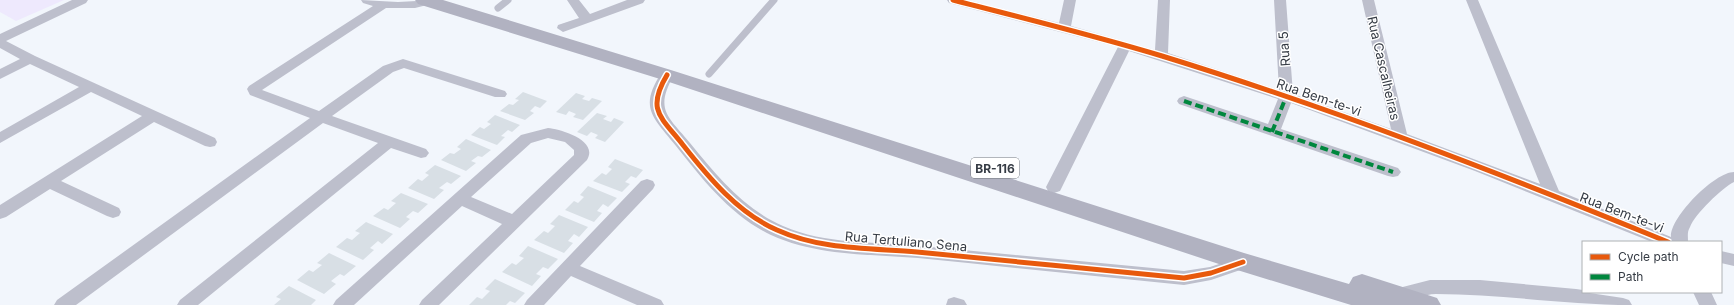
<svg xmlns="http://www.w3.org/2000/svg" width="1734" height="305" font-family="Inter,sans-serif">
<rect width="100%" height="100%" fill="#f2f6fc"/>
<path fill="#eee9fd" d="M 0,0 L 64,0 L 16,21 L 0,12 Z"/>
<path fill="#d8dfe5" d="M 523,92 L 547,101 L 540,108 L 535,106 L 530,111 L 534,113 L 525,120 L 500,111 L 509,104 L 513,105 L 519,100 L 515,99 Z
M 576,93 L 585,96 L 582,99 L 589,101 L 592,98 L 602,101 L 583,120 L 573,117 L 576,114 L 569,111 L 566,115 L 556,112 Z
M 597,113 L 607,116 L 603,119 L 611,122 L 614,118 L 624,122 L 605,142 L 595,138 L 598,135 L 591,132 L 587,136 L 577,132 Z
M 495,115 L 520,125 L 512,132 L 508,130 L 501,136 L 505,137 L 497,145 L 471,135 L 480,127 L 484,129 L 491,124 L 487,122 Z
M 466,139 L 491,150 L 482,157 L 478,156 L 471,161 L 476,163 L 466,171 L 441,160 L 450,153 L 454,154 L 461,149 L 457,147 Z
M 615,159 L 643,170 L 636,178 L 631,176 L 625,182 L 630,184 L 622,192 L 593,181 L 602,173 L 606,175 L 612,169 L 608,167 Z
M 435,165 L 461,176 L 451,184 L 447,182 L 439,188 L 444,190 L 434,199 L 408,188 L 418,179 L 422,181 L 429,175 L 425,173 Z
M 588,186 L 617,198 L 608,207 L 603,204 L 597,211 L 602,213 L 594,222 L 565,210 L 574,201 L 578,203 L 584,197 L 580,195 Z
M 401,193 L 428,204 L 418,213 L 413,211 L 406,217 L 410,219 L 400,228 L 373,216 L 384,208 L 388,210 L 396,203 L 391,201 Z
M 559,215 L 588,227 L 579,237 L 574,234 L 568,241 L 573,243 L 564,253 L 534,240 L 544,231 L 548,233 L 555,226 L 550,224 Z
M 366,222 L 393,234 L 382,244 L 378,241 L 370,248 L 374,250 L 363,260 L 336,247 L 347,238 L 352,240 L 360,233 L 355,231 Z
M 528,246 L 558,259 L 548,269 L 543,267 L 536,274 L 541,276 L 532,286 L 502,272 L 512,263 L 516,265 L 524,258 L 519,256 Z
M 329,253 L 356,266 L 344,276 L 340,274 L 331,281 L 336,284 L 324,294 L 297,280 L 309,270 L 313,272 L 322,265 L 317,263 Z
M 495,279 L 525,293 L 515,303 L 510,301 L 506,305 L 469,305 L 477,297 L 482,299 L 490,291 L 485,289 Z
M 289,286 L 316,300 L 311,305 L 274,305 L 281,299 L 276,297 Z"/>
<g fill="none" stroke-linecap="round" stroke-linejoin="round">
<path stroke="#bdbfcc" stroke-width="7" d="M 498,8 L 508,0
M 709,74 L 774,0"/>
<path fill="#bdbfcc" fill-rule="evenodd" d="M 72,0 L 88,0 L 86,3 L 6,41 L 35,56 L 215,138 L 217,142 L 215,146 L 210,147 L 205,146 L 154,122 L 61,181 L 119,208 L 121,212 L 119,216 L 113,218 L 107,216 L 50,189 L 6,217 L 0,219 L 0,205 L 142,116 L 91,92 L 0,143 L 0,132 L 79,87 L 30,64 L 0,79 L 0,69 L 20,59 L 0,48 L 0,34 Z
M 361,0 L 398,2 L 435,0 L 427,5 L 415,8 L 386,8 L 262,90 L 319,111 L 383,66 L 403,59 L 505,91 L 507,94 L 505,97 L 495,97 L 404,68 L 393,72 L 332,116 L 426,149 L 429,153 L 426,157 L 421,158 L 391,148 L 198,305 L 177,305 L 180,300 L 378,143 L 323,123 L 76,305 L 54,305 L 57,300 L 310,118 L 250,95 L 247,89 L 249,86 L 373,6 L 363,3 Z
M 567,0 L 579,0 L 590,14 L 627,0 L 645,0 L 643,3 L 563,32 L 557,28 L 558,25 L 579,18 Z
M 947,0 L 968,0 L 1059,23 L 1064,0 L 1076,0 L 1071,26 L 1155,50 L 1158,0 L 1170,0 L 1168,53 L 1279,90 L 1274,0 L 1286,0 L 1293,94 L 1391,129 L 1362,0 L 1374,0 L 1407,134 L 1540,184 L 1466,0 L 1478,0 L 1559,191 L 1671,237 C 1670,217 1715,172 1734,172 L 1734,182 C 1722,188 1695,214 1690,227 C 1687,232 1688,236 1688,242 L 1652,242 L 1475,171 L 1291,103 L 1281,129 L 1398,168 L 1401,172 L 1398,176 L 1393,177 L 1388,176 L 1179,104 L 1177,101 L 1179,98 L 1184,96 L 1268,124 L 1278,99 L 1129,51 L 1062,187 L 1060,191 L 1054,193 L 1048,191 L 1046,187 L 1118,47 L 949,3 Z
M 667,71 L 672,72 L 674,75 C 654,110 668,116 690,143 C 716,175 745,210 783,226 C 826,245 873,241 919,246 C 1007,254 1096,263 1184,271 L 1210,267 L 1243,256 L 1249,257 L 1251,262 L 1249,267 L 1211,280 L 1184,285 C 1095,276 1007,267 918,258 C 868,254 817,256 771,235 C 731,216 703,180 676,146 C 653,117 638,108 662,72 Z
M 548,128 C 560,129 599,140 587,160 L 439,305 L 419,305 L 422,300 L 502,224 L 462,206 L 354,305 L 333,305 L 336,300 L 521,135 ZM 548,138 L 565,142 L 574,150 L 574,155 L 512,214 L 471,197 L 531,143 Z
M 647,179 L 653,181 L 655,185 L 653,189 L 580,266 L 661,300 L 664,305 L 637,305 L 571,276 L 544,305 L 524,305 L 527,300 L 641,181 Z
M 1721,251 L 1734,254 L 1734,266 L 1721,263 Z
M 1430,280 L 1480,280 L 1576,289 L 1583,290 L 1583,292 L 1623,298 L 1629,300 L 1632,305 C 1566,305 1501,294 1436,294 C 1421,294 1405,305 1391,300 L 1388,295 L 1391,290 Z
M 1693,292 L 1711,292 L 1717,305 L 1699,305 Z
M 954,297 L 964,300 L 967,305 L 946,305 L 948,299 Z"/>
<path fill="#b1b2c1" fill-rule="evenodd" d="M 415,0 L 443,0 L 674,71 L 1244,253 L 1349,284 L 1353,277 L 1362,274 L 1437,298 L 1441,305 L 1351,305 L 1234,269 L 660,79 L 418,4 Z"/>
<path stroke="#00873e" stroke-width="4" stroke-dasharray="8 4" stroke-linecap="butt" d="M 1184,101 L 1393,172
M 1272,132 L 1286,97"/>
<defs>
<path id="cycleway" d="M 953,0 C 1023,18 1093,35 1162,56 C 1334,109 1502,174 1668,242
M 667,75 C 646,110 661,117 683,145 C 709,178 738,213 777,230 C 821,250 870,248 917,252 C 1006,260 1095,270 1184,278 L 1211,273 L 1243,262"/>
</defs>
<use href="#cycleway" stroke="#fff" stroke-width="8"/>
<use href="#cycleway" stroke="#e8590c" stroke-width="5"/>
</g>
<g text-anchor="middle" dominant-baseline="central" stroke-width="3" stroke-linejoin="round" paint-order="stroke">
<rect fill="#fff" stroke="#72767c" stroke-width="1" x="971" y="158" width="48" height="20" rx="3"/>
<g font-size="12" font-weight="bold" fill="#353b44">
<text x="995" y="168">BR-116</text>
</g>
<g font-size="13" fill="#353b44" stroke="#fff">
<text transform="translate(1284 49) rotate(-94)">Rua 5</text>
<text transform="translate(1384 68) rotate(77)">Rua Cascalheiras</text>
<text transform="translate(1319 97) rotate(19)">Rua Bem-te-vi</text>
<text transform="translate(1622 212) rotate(21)">Rua Bem-te-vi</text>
<text transform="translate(906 241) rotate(5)">Rua Tertuliano Sena</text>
</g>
</g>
<rect x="1582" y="241" width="140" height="52" fill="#ffffff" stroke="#aeb1b4"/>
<rect x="1590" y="254" width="20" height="6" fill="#e8590c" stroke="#aeb1b4"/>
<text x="1618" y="261" font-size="12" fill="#353b44">Cycle path</text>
<rect x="1590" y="274" width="20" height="6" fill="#00873e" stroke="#aeb1b4"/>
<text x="1618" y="281" font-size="12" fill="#353b44">Path</text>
</svg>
